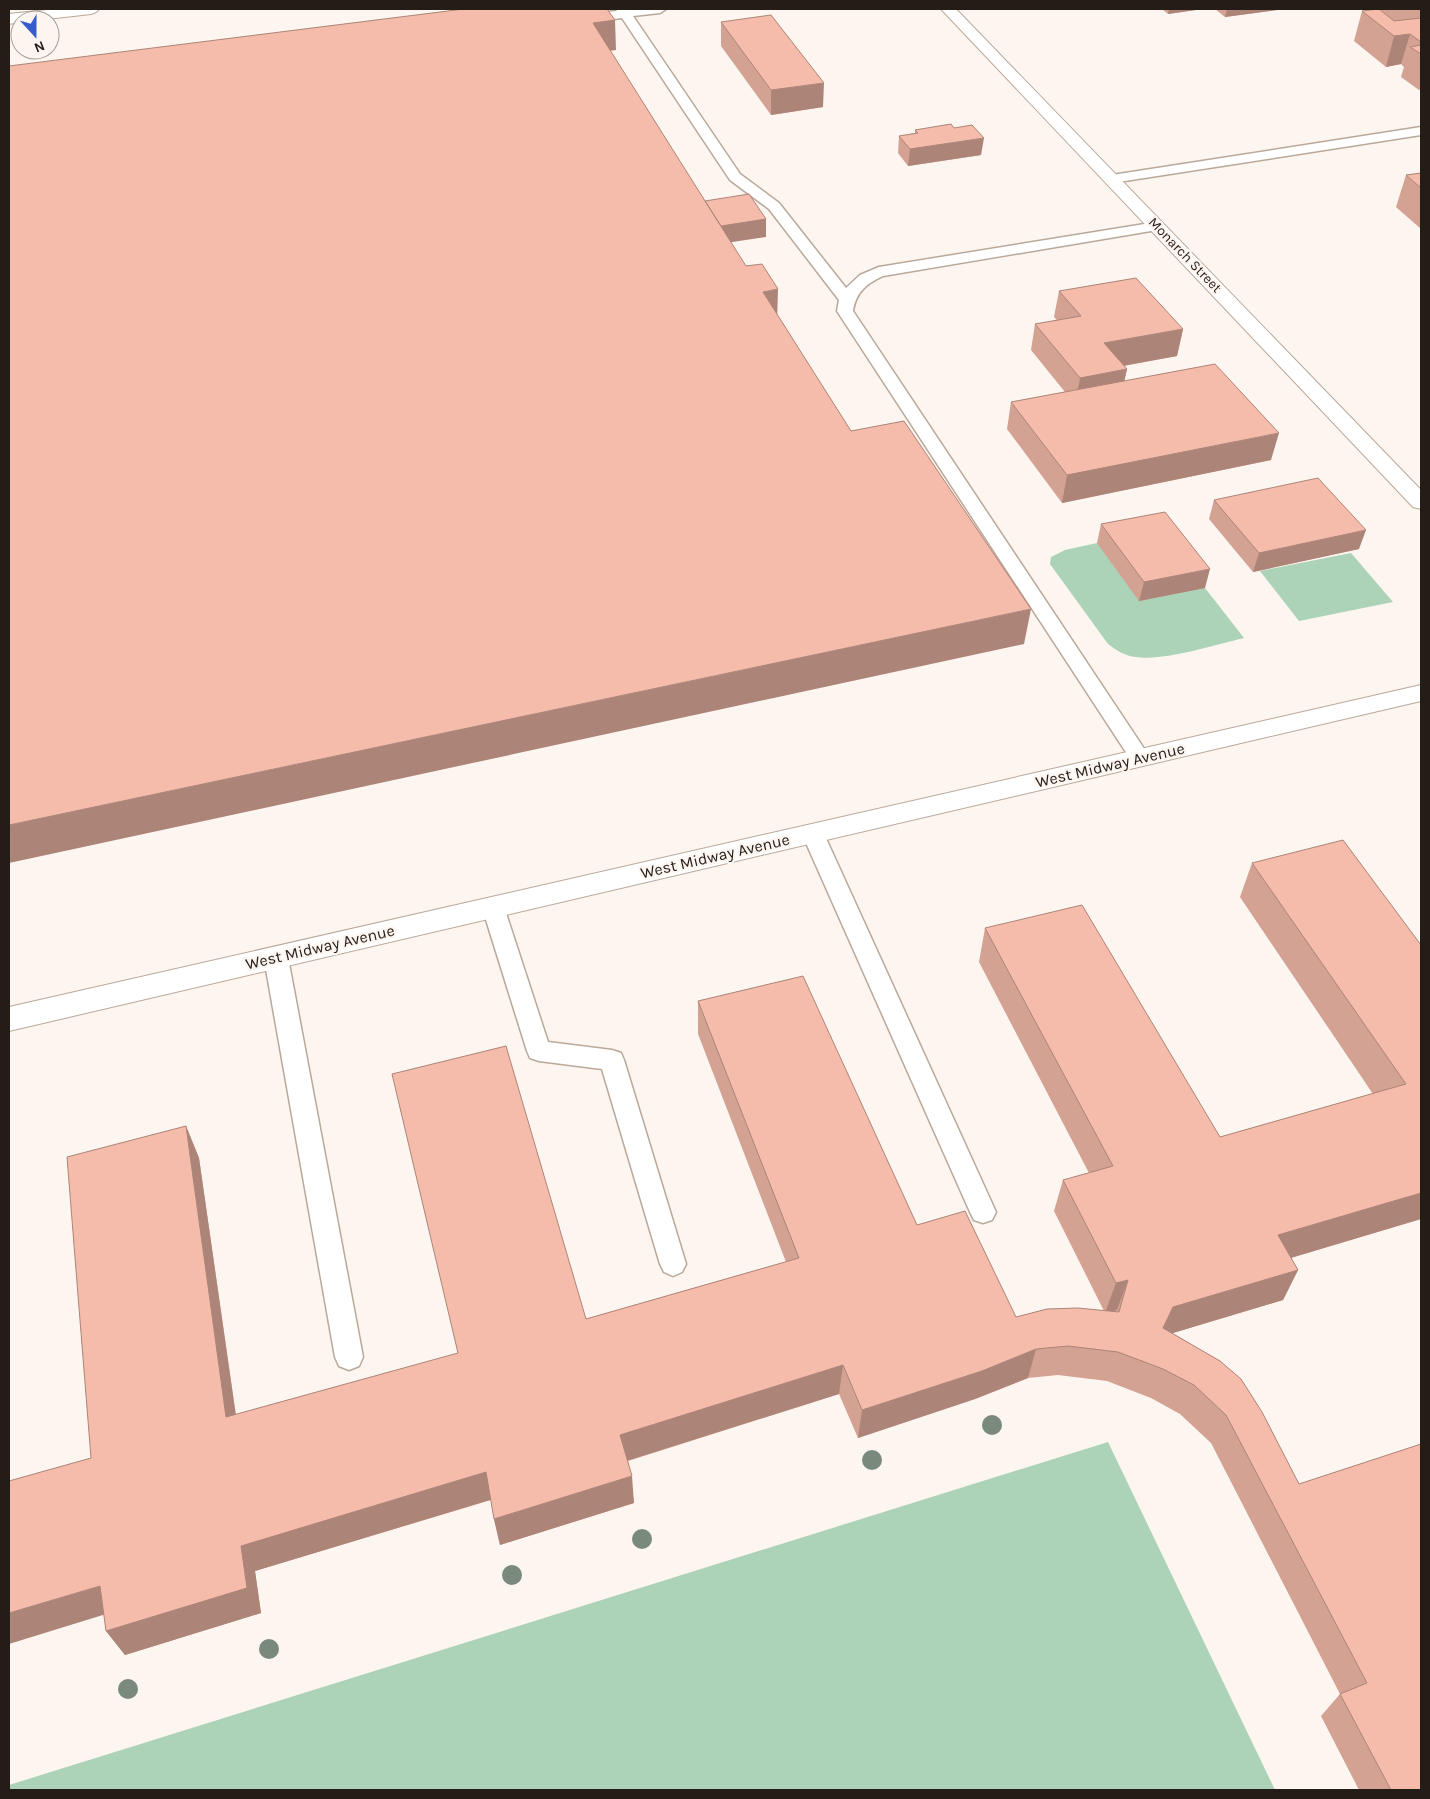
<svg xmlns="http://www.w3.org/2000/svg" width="1430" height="1799" font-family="Karla,sans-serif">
<rect width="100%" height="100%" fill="#fdf5ef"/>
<path fill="#acd2b7" d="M 1097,543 L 1205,588 L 1244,638 C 1213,645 1166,661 1136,657 C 1125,656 1116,650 1108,644 L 1050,564 L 1051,557 L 1065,550 Z
M 1351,553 L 1393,602 L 1299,621 L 1260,571 Z
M 1108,1442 L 1275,1790 L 9,1790 L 9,1785 Z"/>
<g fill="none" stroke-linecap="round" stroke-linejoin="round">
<defs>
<path id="service" d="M 616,9 L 666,9 L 660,13 L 633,16 L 740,174 L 779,203 L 846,288 L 860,275 L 879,267 L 1157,222 L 1162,223 L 1164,226 L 1162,229 L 1157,230 L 883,276 C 866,284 856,292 853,311 L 1147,753 L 1150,758 L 1147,763 L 1140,765 L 1133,763 L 837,311 L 839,300 L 769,209 L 730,180 L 622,18 L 582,23 L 576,19 L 582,15 L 617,11 Z
M 1421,127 L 1421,135 L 1112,183 L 1107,182 L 1105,179 L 1107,176 L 1112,175 Z
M 813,826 L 821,828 L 824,834 L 996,1212 L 992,1220 L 983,1223 L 974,1220 L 970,1212 L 802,834 L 805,828 Z
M 493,898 L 501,901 L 504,907 L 548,1042 L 612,1050 L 621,1053 L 624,1060 L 686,1264 L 682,1272 L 673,1276 L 664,1272 L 660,1264 L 602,1069 L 539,1061 L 530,1058 L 527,1051 L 482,907 L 485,901 Z
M 276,949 L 284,952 L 288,958 L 363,1357 L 359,1366 L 349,1370 L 339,1366 L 335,1357 L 264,958 L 268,952 Z"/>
<path id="minor" d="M 56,9 L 99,9 L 96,12 L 91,14 L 38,20 L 20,20 L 20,22 L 9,24 L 9,14 Z
M 941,9 L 956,9 L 1421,490 L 1421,509 L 1413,507 Z
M 1421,685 L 1421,701 L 9,1031 L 9,1007 Z"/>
</defs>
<use href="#service" stroke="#baa899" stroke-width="3"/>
<use href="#minor" stroke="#baa899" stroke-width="2"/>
<use href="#service" fill="#fff" fill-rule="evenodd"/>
<use href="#minor" fill="#fff" fill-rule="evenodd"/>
</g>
<g fill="#798a7b">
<circle cx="992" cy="1425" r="10"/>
<circle cx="872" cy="1460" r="10"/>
<circle cx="642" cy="1539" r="10"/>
<circle cx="512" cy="1575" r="10"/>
<circle cx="269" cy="1649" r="10"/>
<circle cx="128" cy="1689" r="10"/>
</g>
<path fill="#d3a293" d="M 1162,9 L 1203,9 L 1168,14 Z
M 1215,9 L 1284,9 L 1225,17 Z
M 1375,9 L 1421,9 L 1421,89 L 1419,90 L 1401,77 L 1404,67 L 1401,64 L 1386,67 L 1354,41 L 1362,11 L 1376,10 Z
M 721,22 L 823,107 L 771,115 L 721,46 Z
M 915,130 L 981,155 L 908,166 L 898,153 L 899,136 L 915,133 Z
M 1421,173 L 1421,229 L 1396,207 L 1406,175 Z
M 1059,291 L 1183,329 L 1177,356 L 1124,366 L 1127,369 L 1124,381 L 1271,460 L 1062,503 L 1007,429 L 1011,402 L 1065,392 L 1031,350 L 1035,324 L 1057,320 L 1054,317 Z
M 1214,500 L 1359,549 L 1253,572 L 1209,519 Z
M 1101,524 L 1205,588 L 1139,601 L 1097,543 Z
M 1252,863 L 1421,945 L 1421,1219 L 1291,1258 L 1298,1270 L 1283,1300 L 1172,1333 L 1220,1361 L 1421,1790 L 1359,1790 L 1321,1716 L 1340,1694 L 1211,1443 L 1180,1414 L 1151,1398 L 1107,1381 L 1058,1375 L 1028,1378 L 975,1399 L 858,1438 L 839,1394 L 628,1461 L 634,1503 L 500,1545 L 494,1519 L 491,1500 L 255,1571 L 261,1613 L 125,1655 L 106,1631 L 186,1126 L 199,1158 L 236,1415 L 586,1319 L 786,1262 L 698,1034 L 698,1001 L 917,1225 L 1016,1317 L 1104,1311 L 1054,1211 L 1063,1180 L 1089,1173 L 979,962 L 985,928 L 1220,1137 L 1373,1094 L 1240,897 Z"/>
<path fill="#ac8478" d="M 1169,9 L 1203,9 L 1168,14 Z
M 1227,9 L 1284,9 L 1225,17 Z
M 615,20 L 616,50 L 594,53 L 593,23 Z
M 1410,34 L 1401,64 L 1386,67 L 1394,36 Z
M 824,83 L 823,107 L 771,115 L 771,90 Z
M 984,138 L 981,155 L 908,166 L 910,149 Z
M 766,219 L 766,237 L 719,244 L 719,226 Z
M 778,289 L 777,323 L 763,292 Z
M 1183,329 L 1177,356 L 1099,370 L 1104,343 Z
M 1127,369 L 1121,396 L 1075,405 L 1080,378 Z
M 1279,433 L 1271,460 L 1062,503 L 1067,475 Z
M 1366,530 L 1359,549 L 1253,572 L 1259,553 Z
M 1210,569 L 1205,588 L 1139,601 L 1144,582 Z
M 1031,609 L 1024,644 L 9,863 L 9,825 Z
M 186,1126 L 199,1158 L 240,1445 L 226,1417 Z
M 1421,1193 L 1421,1219 L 1263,1266 L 1278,1235 Z
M 1298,1270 L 1283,1300 L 1160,1337 L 1163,1328 L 1173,1307 Z
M 1128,1280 L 1117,1310 L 1105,1313 L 1116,1283 Z
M 1036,1349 L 1028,1378 L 975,1399 L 858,1438 L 862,1410 Z
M 843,1365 L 839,1394 L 623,1462 L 620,1435 Z
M 486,1472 L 493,1499 L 255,1571 L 261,1613 L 125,1655 L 106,1631 L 241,1546 Z
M 632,1476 L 634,1503 L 500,1545 L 494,1519 Z
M 100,1586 L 119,1610 L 9,1644 L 9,1613 Z"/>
<path fill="#f5bcab" stroke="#ac8478" d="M 464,9 L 607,9 L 615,20 L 593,23 L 746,266 L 762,264 L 778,289 L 763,292 L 851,431 L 904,421 L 1031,609 L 9,825 L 9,66 Z
M 1379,9 L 1394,21 L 1421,18 L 1421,42 L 1410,34 L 1394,36 L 1362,11 Z
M 771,15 L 824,83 L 771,90 L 721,22 Z
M 1421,45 L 1421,54 L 1410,47 Z
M 951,124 L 954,128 L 972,125 L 984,138 L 910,149 L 899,136 L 918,133 L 915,130 Z
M 1421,173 L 1421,188 L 1406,175 Z
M 749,194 L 766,219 L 721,226 L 705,201 Z
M 1136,278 L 1183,329 L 1104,343 L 1127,369 L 1080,378 L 1035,324 L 1081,316 L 1059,291 Z
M 1215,364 L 1279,433 L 1067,475 L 1011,402 Z
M 1318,478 L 1366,530 L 1259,553 L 1214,500 Z
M 1165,512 L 1210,569 L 1144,582 L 1101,524 Z
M 1343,840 L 1421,945 L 1421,1193 L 1278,1235 L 1298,1270 L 1173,1307 L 1163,1328 L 1220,1361 L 1241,1379 L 1262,1412 L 1299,1484 L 1421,1444 L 1421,1790 L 1391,1790 L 1340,1694 L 1367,1683 L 1226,1415 L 1194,1385 L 1163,1369 L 1118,1352 L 1068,1346 L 1036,1349 L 982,1371 L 862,1410 L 843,1365 L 620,1435 L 632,1476 L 494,1519 L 486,1472 L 241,1546 L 247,1588 L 106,1631 L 100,1586 L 9,1613 L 9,1481 L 91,1458 L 67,1157 L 186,1126 L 226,1417 L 458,1353 L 392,1074 L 506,1046 L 586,1319 L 799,1258 L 698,1001 L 803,976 L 917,1225 L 965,1211 L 1016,1317 L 1047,1309 L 1078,1308 L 1119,1312 L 1128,1280 L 1116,1283 L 1063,1180 L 1113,1166 L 985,928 L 1082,905 L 1220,1137 L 1406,1084 L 1252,863 Z"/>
<g text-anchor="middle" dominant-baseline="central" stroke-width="4.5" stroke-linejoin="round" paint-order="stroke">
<g font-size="14" fill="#231c17" stroke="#fdf5ef">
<text transform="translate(1185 255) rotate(46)">Monarch Street</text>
</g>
<g font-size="16" fill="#231c17" stroke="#fdf5ef">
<text transform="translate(1110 765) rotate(-13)">West Midway Avenue</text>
<text transform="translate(715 856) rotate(-13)">West Midway Avenue</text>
<text transform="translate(320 947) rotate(-13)">West Midway Avenue</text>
</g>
</g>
<rect width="1430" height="1799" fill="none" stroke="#231c17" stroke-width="20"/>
<g transform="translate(35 35) rotate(159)"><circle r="24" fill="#fdf5ef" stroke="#a69e99"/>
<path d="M0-4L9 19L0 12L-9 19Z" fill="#395ccd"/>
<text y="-8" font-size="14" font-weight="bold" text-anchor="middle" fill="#231c17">N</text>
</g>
</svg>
